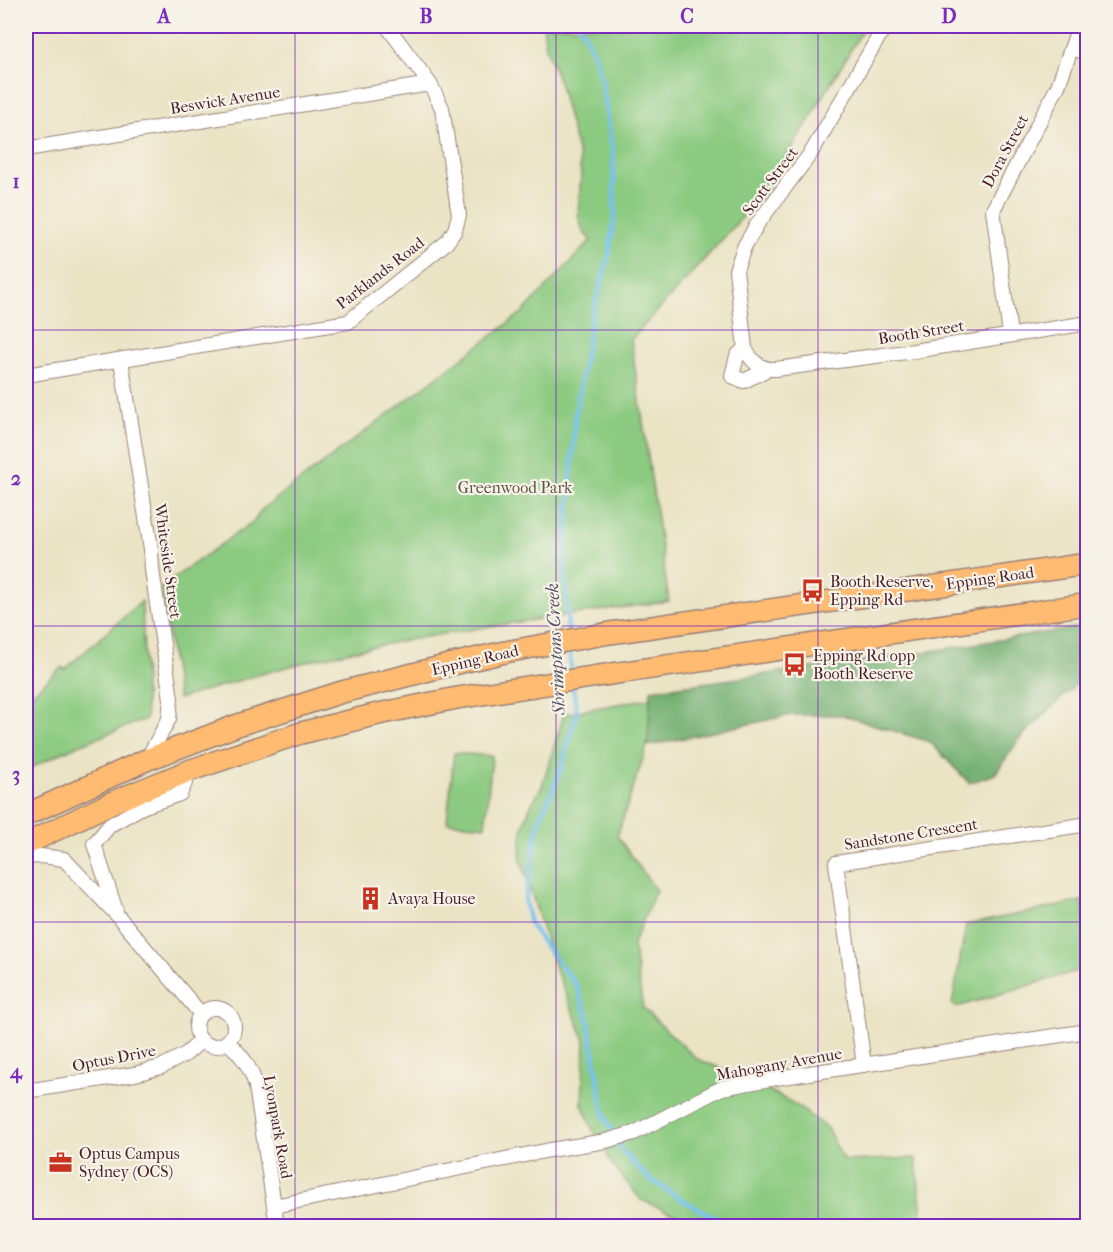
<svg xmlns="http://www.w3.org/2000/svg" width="1113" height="1252" font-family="'IM FELL French Canon',serif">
<rect width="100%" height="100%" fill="#f7f3e8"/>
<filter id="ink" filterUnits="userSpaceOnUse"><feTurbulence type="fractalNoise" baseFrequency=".0167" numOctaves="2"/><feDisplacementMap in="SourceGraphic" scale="12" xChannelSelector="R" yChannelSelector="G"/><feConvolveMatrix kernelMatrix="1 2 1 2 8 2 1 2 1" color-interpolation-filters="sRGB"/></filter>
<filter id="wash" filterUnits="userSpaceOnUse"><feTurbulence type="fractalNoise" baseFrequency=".008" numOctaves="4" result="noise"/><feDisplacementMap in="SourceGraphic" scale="24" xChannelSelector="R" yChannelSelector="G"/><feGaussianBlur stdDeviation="1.35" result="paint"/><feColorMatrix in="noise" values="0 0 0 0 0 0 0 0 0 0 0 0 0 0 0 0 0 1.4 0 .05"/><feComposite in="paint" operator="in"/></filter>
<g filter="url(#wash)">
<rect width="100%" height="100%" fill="#eae3c4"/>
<path fill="#8bca80" stroke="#6a7456" stroke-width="1.5" d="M 543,26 L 865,26 L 768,189 L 631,340 L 669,601 C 571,615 473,627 376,646 C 309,659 243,679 178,699 L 161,587 L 255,520 L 260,511 L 523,312 L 591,240 L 583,232 L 578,215 L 581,176 L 579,157 L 559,82 L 546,48 Z
M 142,601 L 146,719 L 74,747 L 26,770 L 26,699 L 62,667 L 64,670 Z
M 651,698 L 647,746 L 617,836 L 656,890 L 633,944 L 643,1008 L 697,1059 L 743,1077 L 794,1104 L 827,1128 L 844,1161 L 916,1158 L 923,1226 L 699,1226 L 676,1215 L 641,1200 L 612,1164 L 592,1128 L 582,1104 L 585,1041 L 555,968 L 520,857 L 522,830 L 530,807 L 542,786 L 564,714 Z
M 454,753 L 492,756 L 485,826 L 447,822 Z
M 1082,901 L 1087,933 L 1087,968 L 957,1007 L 952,1005 L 966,925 Z"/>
<path fill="#70ae6e" stroke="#5d664c" stroke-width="1.5" d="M 1087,626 L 1087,674 L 1021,737 L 995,774 L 969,783 L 930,742 L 842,715 L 791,715 L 647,746 L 651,690 L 906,655 Z"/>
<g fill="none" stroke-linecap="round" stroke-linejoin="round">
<path stroke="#73c1ed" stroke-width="4.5" d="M 568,634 L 565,570 L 575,417 L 591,319 L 609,255 L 615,212 L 613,152 L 602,83 L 593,51 L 580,26
M 569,645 L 572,676
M 573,687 L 577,712 L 569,741 L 562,767 L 539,821 L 525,901 L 530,924 L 544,944 L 576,985 L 588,1018 L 604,1115 L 622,1151 L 648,1178 L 686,1202 L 731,1226"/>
</g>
</g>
<g filter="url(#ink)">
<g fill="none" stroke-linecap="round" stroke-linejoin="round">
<defs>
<path id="street" d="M 885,26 L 811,153 L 758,223 L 745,245 L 736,270 L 745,348 C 751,361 760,370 776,369 L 914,351 L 1088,323
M 1072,48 L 1088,53
M 26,149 L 430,84
M 1010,334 L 993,210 L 1058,86 L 1079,26
M 745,348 L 737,356 L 732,376 L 744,381 L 768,369
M 121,360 L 151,549 L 152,570 L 171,699 L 169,719 L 147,759
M 26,375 L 348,322 L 447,242 L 455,230 L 459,215 L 442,108 L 430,84 L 387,26
M 26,857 L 41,856 L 64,859 L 117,915 L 200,1013
M 116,911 L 94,844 L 110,825 L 142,807 L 180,794 L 191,770
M196 1027a19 19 0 1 1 38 0a19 19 0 1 1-38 0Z
M 228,1043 C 243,1055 251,1068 256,1086 L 277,1226
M 864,1065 L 836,863 L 1088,824
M 26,1091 L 135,1074 L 161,1067 L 186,1054 L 201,1041
M 274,1206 L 550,1150 L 606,1141 L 634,1133 L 722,1088 L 776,1078 L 1088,1031"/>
<path id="primary" d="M 26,815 L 146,760 L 238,725 L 342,692 L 449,665 L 505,652 L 610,633 L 1088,564
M 26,844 L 113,802 L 191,770 L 301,733 L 378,714 L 457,698 L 611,674 L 1088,604"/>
</defs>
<use href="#street" stroke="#9a8178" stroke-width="16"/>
<use href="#primary" stroke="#9a8178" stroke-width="24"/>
<use href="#street" stroke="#fff" stroke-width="14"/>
<use href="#primary" stroke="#febb71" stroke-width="21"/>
</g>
</g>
<path fill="none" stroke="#7b2cbf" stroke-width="1.5" stroke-opacity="0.55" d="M 295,26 L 295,1226M 556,26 L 556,1226M 818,26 L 818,1226M 26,330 L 1088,330M 26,626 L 1088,626M 26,922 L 1088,922"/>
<defs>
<symbol id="bus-bare" viewBox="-9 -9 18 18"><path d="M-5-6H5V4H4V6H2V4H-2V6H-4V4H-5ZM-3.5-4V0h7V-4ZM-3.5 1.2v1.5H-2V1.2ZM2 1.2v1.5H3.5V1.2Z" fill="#c8321e" stroke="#f7f3e8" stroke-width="2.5" paint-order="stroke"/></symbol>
<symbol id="building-bare" viewBox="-9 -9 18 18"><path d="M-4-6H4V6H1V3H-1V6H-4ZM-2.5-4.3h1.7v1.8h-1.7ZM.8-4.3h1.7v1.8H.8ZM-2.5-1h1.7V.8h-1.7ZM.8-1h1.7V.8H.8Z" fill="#c8321e" stroke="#f7f3e8" stroke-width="2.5" paint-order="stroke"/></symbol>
<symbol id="office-bare" viewBox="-9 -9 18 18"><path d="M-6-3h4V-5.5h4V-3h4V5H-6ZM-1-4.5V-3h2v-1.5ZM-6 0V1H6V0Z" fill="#c8321e" stroke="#f7f3e8" stroke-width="2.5" paint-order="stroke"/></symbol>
</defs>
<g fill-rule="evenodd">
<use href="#bus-bare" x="796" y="574" width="33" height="33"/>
<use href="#bus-bare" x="778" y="648" width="33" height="33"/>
<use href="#building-bare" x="354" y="882" width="33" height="33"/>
<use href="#office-bare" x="44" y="1146" width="33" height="33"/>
</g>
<g text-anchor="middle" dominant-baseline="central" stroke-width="4.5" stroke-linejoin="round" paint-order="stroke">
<g font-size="16" fill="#4a1f2b" stroke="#f7f3e8">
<text transform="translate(225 100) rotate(-9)">Beswick Avenue</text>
<text transform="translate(1005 151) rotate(-62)">Dora Street</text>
<text transform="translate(770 181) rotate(-53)">Scott Street</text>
<text transform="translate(380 273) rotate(-38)">Parklands Road</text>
<text transform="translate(921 332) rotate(-9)">Booth Street</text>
<text transform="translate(168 561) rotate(82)">Whiteside Street</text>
<text transform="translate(990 578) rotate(-8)">Epping Road</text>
<text transform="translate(475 660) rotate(-13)">Epping Road</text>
<text transform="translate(911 834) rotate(-9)">Sandstone Crescent</text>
<text transform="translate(114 1058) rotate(-11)">Optus Drive</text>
<text transform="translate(779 1064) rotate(-10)">Mahogany Avenue</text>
<text transform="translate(278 1127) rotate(80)">Lyonpark Road</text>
</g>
<g font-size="16" fill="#5e5244" stroke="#f7f3e8">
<text x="515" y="487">Greenwood Park</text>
</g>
<g font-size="16" fill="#4a1f2b" stroke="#f7f3e8" text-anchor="start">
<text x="830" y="581">Booth Reserve,<tspan x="830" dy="18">Epping Rd</tspan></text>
<text x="813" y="655">Epping Rd opp<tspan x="813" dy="18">Booth Reserve</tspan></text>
<text x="388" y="898">Avaya House</text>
<text x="79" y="1153">Optus Campus<tspan x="79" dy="18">Sydney (OCS)</tspan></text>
</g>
<g font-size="18" font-style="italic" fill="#565065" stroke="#f7f3e8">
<text transform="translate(556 649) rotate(-93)">Shrimptons Creek</text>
</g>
</g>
<rect width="1113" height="1252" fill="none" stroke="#f7f3e8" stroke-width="66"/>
<rect x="33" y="33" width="1047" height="1186" fill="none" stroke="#7b2cbf" stroke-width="2"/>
<g font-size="20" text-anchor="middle" font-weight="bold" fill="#7b2cbf">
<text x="164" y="23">A</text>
<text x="426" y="23">B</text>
<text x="687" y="23">C</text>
<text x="949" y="23">D</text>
<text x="16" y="188">1</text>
<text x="16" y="485">2</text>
<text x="16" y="781">3</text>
<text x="16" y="1078">4</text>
</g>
</svg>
